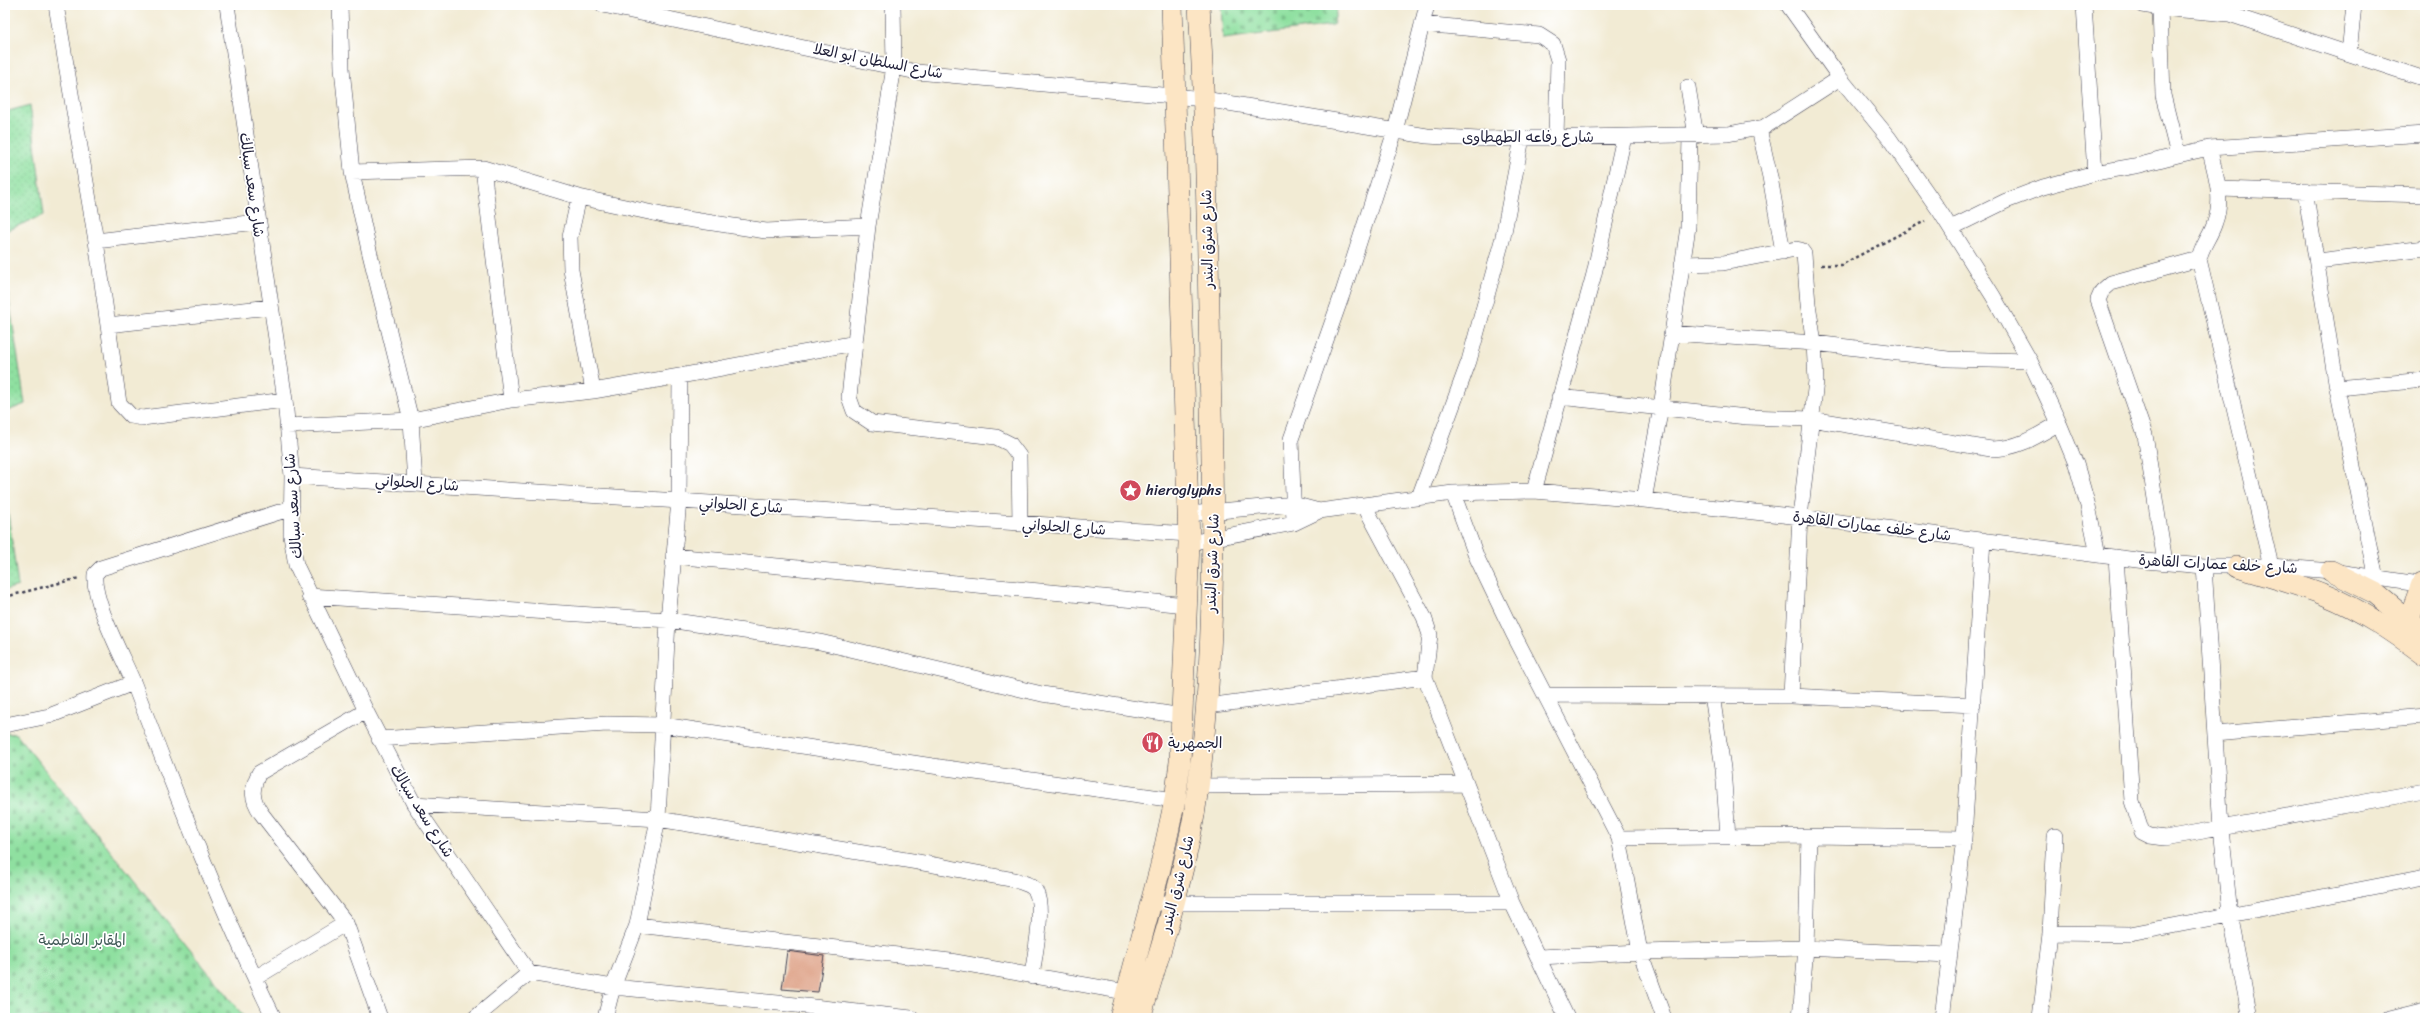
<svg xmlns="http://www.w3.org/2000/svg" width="2430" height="1023" font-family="Sriracha,'Playpen Sans Arabic',sans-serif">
<defs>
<pattern id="cemetery-stones" width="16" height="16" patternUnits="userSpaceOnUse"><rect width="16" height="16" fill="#8fe0a0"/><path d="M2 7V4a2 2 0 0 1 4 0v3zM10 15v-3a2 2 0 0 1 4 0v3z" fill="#7bc08b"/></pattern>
<pattern id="park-dots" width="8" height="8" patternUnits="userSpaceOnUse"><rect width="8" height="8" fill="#8fe0a0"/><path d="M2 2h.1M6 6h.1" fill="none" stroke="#7bc08b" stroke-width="1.8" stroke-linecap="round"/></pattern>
</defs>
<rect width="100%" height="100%" fill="#fff"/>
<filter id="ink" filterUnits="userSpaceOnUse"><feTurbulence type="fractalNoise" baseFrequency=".025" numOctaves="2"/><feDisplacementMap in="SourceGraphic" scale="8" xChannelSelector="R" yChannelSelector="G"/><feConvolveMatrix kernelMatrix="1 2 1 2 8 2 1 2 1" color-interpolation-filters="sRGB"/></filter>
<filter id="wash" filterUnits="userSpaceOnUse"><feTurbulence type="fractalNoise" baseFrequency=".012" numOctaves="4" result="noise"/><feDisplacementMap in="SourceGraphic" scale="16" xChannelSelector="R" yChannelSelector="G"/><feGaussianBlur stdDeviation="0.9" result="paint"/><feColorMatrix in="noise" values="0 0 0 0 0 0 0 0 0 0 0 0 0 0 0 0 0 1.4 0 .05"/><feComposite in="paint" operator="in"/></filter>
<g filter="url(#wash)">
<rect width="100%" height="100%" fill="#f2ebd4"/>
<path fill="url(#cemetery-stones)" stroke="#58816e" d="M 1221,5 L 1338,5 L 1333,25 L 1223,39 Z
M 5,733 L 16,734 L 245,1018 L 5,1018 Z"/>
<path fill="url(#park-dots)" stroke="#58816e" d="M 30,105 L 44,215 L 5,231 L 5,112 Z
M 5,287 L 7,287 L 25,404 L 5,412 Z
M 5,491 L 18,586 L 5,590 Z"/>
<g id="blocks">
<path fill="#dea287" d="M 787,951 L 824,956 L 818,992 L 782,989 Z"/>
</g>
</g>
<g filter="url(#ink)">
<use href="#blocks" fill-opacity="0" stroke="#414052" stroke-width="1"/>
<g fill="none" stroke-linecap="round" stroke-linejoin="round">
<defs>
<path id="street" d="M 56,5 L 96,241 L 119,403 L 131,416 L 142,418 L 285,400
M 227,5 L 285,400 L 292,476 L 291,536 L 296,565 L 366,711 L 414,804 L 529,973
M 340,5 L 342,68 L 352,172 L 369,250 L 411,420 L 415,483
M 603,5 L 917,72 L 1204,99 L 1427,136 L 1478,139 L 1728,134 L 1764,127 L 1840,78
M 1788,5 L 1840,78 L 1889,138 L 1941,213 L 1993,296 L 2030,361 L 2059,423 L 2076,464 L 2088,506 L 2098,555
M 2143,5 L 2160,8 L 2163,95 L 2178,155 L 2209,148 L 2425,134
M 2160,8 L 2229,14 L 2425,79
M 1422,24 L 1539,35 L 1553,44 L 1558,60 L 1556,138
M 2349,53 L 2354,5
M 1688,87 L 1696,136
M 1759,129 L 1770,177 L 1783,252
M 2209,148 C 2215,172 2224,198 2215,222 C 2211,236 2202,245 2199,259 L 2271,566
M 483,168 L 511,400
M 352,172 L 483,168 L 579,197 L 667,216 L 766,231 L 868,226
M 2095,173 L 2140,165 L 2178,155
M 2219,189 L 2425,195
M 2305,190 L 2337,388 L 2376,579
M 579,197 L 570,237 L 571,270 L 593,391
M 1951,228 L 2006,201 L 2043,187 L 2095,173 L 2084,5
M 96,241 L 257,222
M 2318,261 L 2425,248
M 1682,264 L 1723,263 L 1796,249 L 1801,250 L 1804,254 L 1808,304 L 1814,343 L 1816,381 L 1800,517 L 1791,696
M 108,325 L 270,307
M 1671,333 L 1814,343 L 1948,359 L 2030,361
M 855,343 L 849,397 L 854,411 L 872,423 L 996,437 L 1010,444 L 1019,456 L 1020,524
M 680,376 L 679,501 L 668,620 L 658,819 L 637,925 L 613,987 L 778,1003 L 911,1018
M 2337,388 L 2425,380
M 1559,397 L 1747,417 L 1811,419 L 1991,449 C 2018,449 2037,436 2059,423
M 287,426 L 411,420 L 511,400 L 593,391 L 680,376 L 855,343 L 868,226 L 894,67 L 893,5
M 292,476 L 1189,534
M 1534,491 L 1594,274 L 1624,137
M 1453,493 L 1477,558 L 1513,633 L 1619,838 L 1640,952 L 1664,1018
M 1419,497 L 1469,361 L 1503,237 L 1522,138
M 1644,500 L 1661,407 L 1688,227 L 1690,136
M 1364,505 L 1424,617 L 1430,635 L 1425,677
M 1189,514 L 1293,504 L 1319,511
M 1294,523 L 1291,439 L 1343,292 L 1395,131 L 1427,5
M 1189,543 L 1294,523 L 1319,511 L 1453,493 L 1534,491 L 1644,500 L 1800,517 L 2145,561 L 2204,566 L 2271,566 L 2331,571 L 2425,585
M 673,556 L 1187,605
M 2116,557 L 2132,801 L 2142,832 L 2150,836 L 2165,838 L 2425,791
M 2165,562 L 2145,435 L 2098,300 L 2102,291 L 2111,283 L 2199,259
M 2204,566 L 2221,828 L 2230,914 L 2250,1018
M 309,596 L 668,620 L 820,642 L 1042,694 L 1182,716
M 1546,695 L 1791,696 L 1973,705
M 1712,695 L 1723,768 L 1728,837
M 1207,706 L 1425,677 L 1512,903 L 1567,1018
M 366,711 L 259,773 C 251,789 251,798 261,813 L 346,923 L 380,1018
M 5,725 L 49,716 L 133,683
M 2215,734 L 2425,716
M 379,739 L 607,724 L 663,725 L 946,768 L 1175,800
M 1198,786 L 1465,784
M 414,804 L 658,819 L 918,862 L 1015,880 C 1022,883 1033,884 1036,892 C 1045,910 1034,956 1032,977
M 1619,838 L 1809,836 L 1964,838
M 1151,903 L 1512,903
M 637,925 L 950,961 L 1137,994
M 2050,933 L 2130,934 L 2425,877
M 1539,957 L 1640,952 L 1806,948 L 1948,955
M 255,978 L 346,923
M 274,1018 C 221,910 177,797 134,684 C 123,657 92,601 95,574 L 101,568 L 292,508
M 475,1018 L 529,973 L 613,987 L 605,1018
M 1800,1018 L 1806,948 L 1809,836
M 1942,1018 L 1964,838 L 1983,540
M 2040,1018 L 2050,933 L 2055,836
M 2389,1018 L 2425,1009"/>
<path id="secondary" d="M 2237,567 C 2267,576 2297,584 2325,595 C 2362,610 2394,632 2425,655
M 2331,571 L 2375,593 L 2425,634
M 2404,632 L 2422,584
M 1120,1018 L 1160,869 L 1175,800 L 1180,762 L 1189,543 L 1172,5
M 1140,1018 C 1160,951 1182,884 1194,815 C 1217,669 1214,516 1210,369 C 1208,248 1206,126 1199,5"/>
</defs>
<use href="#street" stroke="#414052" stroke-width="16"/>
<use href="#secondary" stroke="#414052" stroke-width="22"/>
<path stroke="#414052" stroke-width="2.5" stroke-dasharray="3 3" stroke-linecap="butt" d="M 1821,265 L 1841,265 L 1925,221
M 5,597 L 79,578"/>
<use href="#street" stroke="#fff" stroke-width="15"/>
<use href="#secondary" stroke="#fce5c4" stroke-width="21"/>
</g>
</g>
<defs>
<symbol id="sight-disc" viewBox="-11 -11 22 22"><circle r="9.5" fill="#d1495b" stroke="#fff"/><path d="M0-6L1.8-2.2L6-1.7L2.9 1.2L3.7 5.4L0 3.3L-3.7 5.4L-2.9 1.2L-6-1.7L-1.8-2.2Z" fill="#fff"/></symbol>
<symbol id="restaurant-disc" viewBox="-11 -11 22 22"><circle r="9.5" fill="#d1495b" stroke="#fff"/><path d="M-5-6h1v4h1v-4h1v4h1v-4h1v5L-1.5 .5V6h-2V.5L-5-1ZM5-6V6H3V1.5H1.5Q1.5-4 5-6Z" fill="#fff"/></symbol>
</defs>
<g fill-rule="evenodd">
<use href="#sight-disc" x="1118" y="478" width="25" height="25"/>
<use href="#restaurant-disc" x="1140" y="730" width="25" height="25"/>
</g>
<g text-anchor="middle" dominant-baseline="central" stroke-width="3.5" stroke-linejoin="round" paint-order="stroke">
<g font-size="15" fill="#22223b" stroke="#fff">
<text transform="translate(878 61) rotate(11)">شارع السلطان ابو العلا</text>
<text x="1528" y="137">شارع رفاعه الطهطاوى</text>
<text transform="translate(252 185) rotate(82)">شارع سعد سبالك</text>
<text transform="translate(1207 239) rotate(-91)">شارع شرق البندر</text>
<text transform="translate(417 483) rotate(4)">شارع الحلواني</text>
<text transform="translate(741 505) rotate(4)">شارع الحلواني</text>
<text transform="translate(293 506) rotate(-94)">شارع سعد سبالك</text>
<text transform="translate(1872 526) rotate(7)">شارع خلف عمارات القاهرة</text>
<text transform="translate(1064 527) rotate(4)">شارع الحلواني</text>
<text transform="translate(1212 563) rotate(-88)">شارع شرق البندر</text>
<text transform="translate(2218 564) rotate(3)">شارع خلف عمارات القاهرة</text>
<text transform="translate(422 811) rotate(58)">شارع سعد سبالك</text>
<text transform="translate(1177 884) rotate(-76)">شارع شرق البندر</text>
</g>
<g font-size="15" fill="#22223b" stroke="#fff" text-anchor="start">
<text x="1146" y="490">hieroglyphs</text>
<text x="1168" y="743">الجمهرية</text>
</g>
<g font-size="15" fill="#435b59" stroke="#fff">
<text x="82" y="940">المقابر الفاطمية</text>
</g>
</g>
<rect width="2430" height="1023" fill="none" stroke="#fff" stroke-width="20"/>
</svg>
